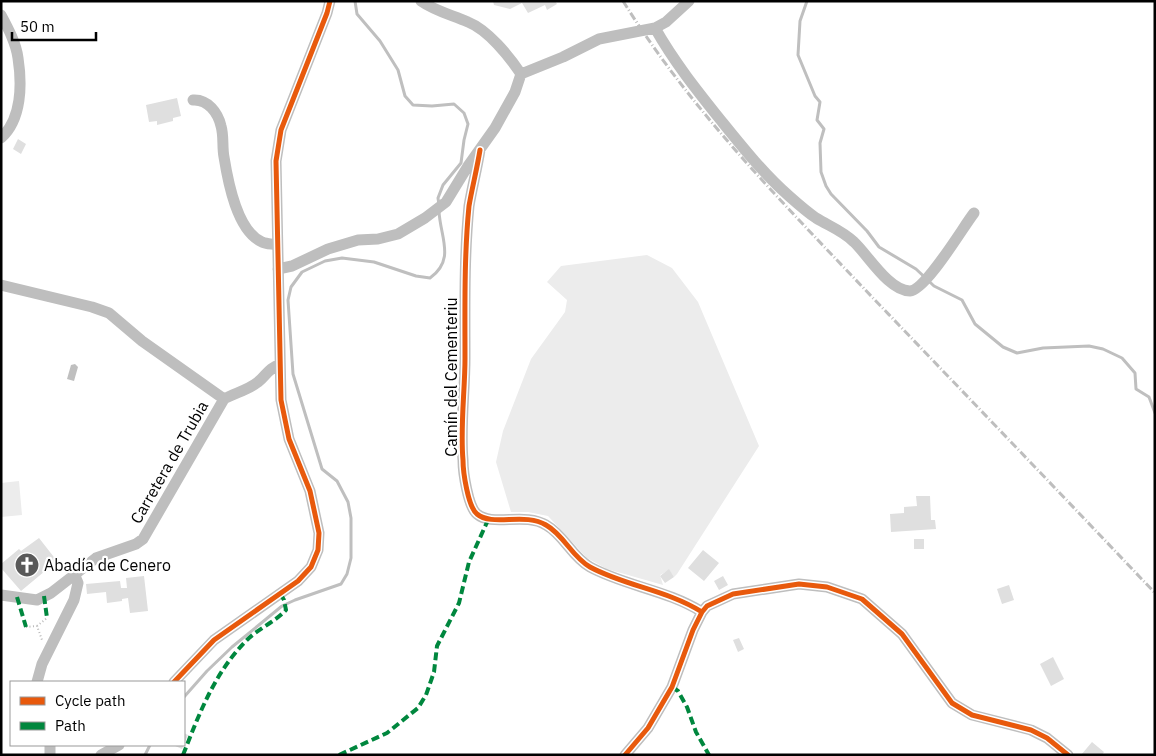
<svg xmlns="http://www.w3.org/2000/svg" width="1156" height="756" font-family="'IBM Plex Sans',sans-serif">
<rect width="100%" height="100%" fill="#fff"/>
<path fill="#ececec" d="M 647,255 L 672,268 L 698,302 L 759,446 L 677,574 L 674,577 L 669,570 L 660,575 L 663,585 L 607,569 L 587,558 L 548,516 L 528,512 L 511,512 L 496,462 L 503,431 L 531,359 L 565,312 L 567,300 L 547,282 L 561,266 Z
M 19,481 L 22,515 L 1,517 L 1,483 Z"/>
<path fill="#bfbfbf" d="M 75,364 L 78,367 L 74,381 L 67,379 L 71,365 Z"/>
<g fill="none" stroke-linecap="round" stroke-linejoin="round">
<path stroke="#bfbfbf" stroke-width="3" d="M 355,1 L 357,14 L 380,41 L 398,70 L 405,96 L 413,105 L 432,106 L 454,104 L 464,113 L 468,124 L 464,140 L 461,163 L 443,185 L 438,198 L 439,205
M 807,1 L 800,21 L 798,55 L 815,96 L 820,102 L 817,120 L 824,129 L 820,143 L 821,172 L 826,186 L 831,194 L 867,231 L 879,247 L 916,269 L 934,286 L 962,300 L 975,324 L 1003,347 L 1017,353 L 1043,348 L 1089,346 L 1103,349 L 1122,358 L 1135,373 L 1136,389 L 1149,397 L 1155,413
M 184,697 L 207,671 L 232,647 L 282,606 L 295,600 L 341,584 L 347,574 L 351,558 L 351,518 L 348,502 L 337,481 L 322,469 L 293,374 L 288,300 L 291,287 L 302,272 L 325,261 L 342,258 L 374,262 L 416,276 L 430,278 C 456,259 440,237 439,211
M 145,755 L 150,745"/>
</g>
<path fill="#dfdfdf" d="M 493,1 L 555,1 L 557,4 L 547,10 L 545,5 L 528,13 L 522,3 L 510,9 L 494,5 Z
M 177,98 L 181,116 L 173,118 L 173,121 L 157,125 L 157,121 L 149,122 L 146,105 Z
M 18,139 L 26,144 L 21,154 L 13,149 Z
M 916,496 L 930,496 L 931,520 L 935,520 L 936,529 L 891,532 L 890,514 L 904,513 L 904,507 L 917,506 Z
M 39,538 L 57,561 L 21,591 L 1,568 L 1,564 L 19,549 L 21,551 Z
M 914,539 L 924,539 L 924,549 L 914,549 Z
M 703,550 L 719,563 L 704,581 L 688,568 Z
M 669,569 L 674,577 L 665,583 L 660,576 Z
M 144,576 L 148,611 L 130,613 L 128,598 L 122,599 L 122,601 L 107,603 L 106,592 L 87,594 L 86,584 L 120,581 L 121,588 L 127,588 L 126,578 Z
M 723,576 L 728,585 L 719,590 L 714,581 Z
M 1009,585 L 1014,600 L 1002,604 L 997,589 Z
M 739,638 L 744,649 L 738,652 L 733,640 Z
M 1053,657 L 1064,679 L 1051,686 L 1040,664 Z
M 184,733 L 188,735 L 182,749 L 173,745 L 184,745 Z
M 1092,742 L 1104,752 L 1102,755 L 1081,755 Z"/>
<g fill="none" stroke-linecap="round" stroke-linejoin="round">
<path stroke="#b9b9b9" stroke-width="2" stroke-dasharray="1 2.5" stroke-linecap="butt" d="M 37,626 L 47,618
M 26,627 L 37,626 L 42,640"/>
<path stroke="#bebebe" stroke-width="11" d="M 421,1 C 435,11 452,15 468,22 C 488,30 509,56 521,74
M 1,15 C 8,28 16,43 18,58 C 22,84 22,119 1,138
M 655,28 C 674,62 699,93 723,123 C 744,149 765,175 789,196 C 798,204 807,212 816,218 C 829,226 843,231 854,242 C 868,255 889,291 910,291 C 926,290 963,227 974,213
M 521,74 L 563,57 L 599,39 L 655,28 L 666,22 L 689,1
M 193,100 C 208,99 218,113 221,126 C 224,136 222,147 224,157 C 228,182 237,231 262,242 C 266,244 273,244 277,245
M 480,150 C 477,169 472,188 469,206 C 464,257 465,307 465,358 C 465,391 460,427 463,460 C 463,472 468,507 477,514 C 492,527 525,512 546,525 C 564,535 572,557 590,567 C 625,586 667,590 702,612
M 278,269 L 292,266 L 328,249 L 358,240 L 378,239 L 398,234 L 425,218 L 446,202 L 468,166 L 495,128 L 515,92 L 521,74
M 1,285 L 92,307 L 109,313 L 142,341 L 224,399
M 1,595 L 37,600 L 51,593 L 96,558 L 136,544 L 143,539 L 224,399 C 235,393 248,390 258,382 C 266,376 269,367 280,365
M 37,682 L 42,664 L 74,600 L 78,583 L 75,576
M 174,682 L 214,640 L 298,581 L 311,567 L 318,550 L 319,533 L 310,491 L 289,439 L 281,400 L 276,161 L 281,130 L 327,13 L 330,1
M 50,755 L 50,745
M 101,755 L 119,745
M 625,755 L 648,728 L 672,687 L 693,630 L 702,612 L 707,606 L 733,594 L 799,584 L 827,587 L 862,599 L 902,634 L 952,703 L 972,715 L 1031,730 L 1047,738 L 1068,755"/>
<path stroke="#bebebe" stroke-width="3" stroke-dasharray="8 2.5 1 2.5" stroke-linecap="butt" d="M 623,1 C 692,112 783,203 873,298 C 967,396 1061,494 1155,593"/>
<path stroke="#00873e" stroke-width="4" stroke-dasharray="8 4" stroke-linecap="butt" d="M 44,596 L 47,618
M 17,597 L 26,627
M 672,687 L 678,691 L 687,707 L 696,732 L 709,755
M 183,755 C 200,712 215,671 249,638 C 260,628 276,621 286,610 L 284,600 L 280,593
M 339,755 L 387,733 L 418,708 L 426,695 L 434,672 L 437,646 L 459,603 L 469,562 L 488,520"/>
<defs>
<path id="cycleway" d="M 480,150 C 477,169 472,188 469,206 C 464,257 465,307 465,358 C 465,391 460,427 463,460 C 463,472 468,507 477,514 C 492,527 525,512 546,525 C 564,535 572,557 590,567 C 625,586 667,590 702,612
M 174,682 L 214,640 L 298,581 L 311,567 L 318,550 L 319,533 L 310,491 L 289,439 L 281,400 L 276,161 L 281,130 L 327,13 L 330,1
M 625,755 L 648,728 L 672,687 L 693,630 L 702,612 L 707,606 L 733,594 L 799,584 L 827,587 L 862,599 L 902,634 L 952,703 L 972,715 L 1031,730 L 1047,738 L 1068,755"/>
</defs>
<use href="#cycleway" stroke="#fff" stroke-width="8"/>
<use href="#cycleway" stroke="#e8590c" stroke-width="5"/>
</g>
<defs>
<symbol id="church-disc" viewBox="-11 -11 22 22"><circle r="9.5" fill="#595959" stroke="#fff"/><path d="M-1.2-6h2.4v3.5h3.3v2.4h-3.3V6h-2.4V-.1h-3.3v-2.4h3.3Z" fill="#fff"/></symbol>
</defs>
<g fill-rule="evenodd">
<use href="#church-disc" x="13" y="551" width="28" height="28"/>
</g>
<g text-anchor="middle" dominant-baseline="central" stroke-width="4.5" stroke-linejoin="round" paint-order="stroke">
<g font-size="16" fill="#000" stroke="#fff">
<text transform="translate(451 377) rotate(-90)">Camín del Cementeriu</text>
<text transform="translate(169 462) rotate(-60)">Carretera de Trubia</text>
</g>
<g font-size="16" fill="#000" stroke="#fff" text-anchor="start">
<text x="44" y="565">Abadía de Cenero</text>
</g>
</g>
<rect width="1156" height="756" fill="none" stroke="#000000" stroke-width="5"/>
<rect x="10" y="681" width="175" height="65" fill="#ffffff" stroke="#999999"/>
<rect x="20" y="697" width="25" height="8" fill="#e8590c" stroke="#999999"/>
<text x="55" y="706" font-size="15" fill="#000000">Cycle path</text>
<rect x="20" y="722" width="25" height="8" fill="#00873e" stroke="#999999"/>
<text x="55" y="731" font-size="15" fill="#000000">Path</text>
<path d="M12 32v8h84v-8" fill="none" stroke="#000000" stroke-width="2.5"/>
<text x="20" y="32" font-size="15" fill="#000000" stroke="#ffffff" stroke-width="4" paint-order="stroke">50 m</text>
</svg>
